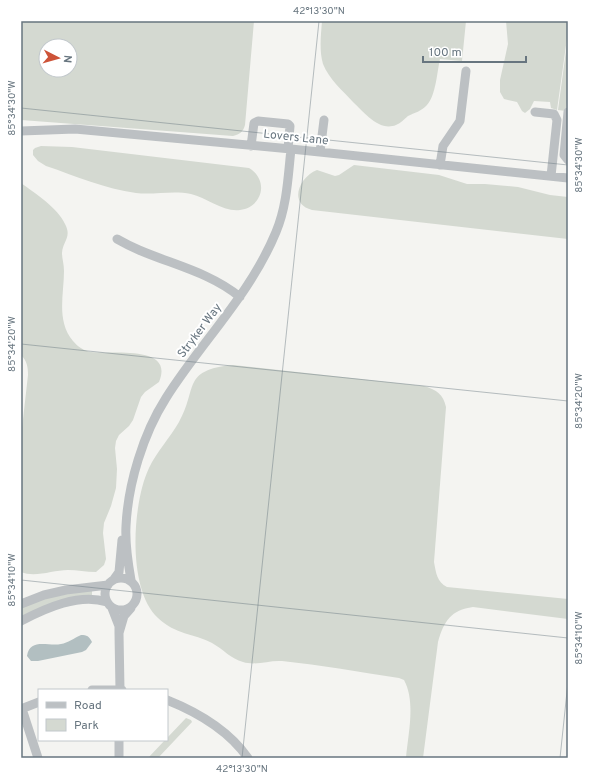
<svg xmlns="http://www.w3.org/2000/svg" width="589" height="779" font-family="Overpass,sans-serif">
<rect width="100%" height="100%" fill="#f4f4f1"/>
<path fill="#d4d9d1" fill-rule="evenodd" d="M 21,21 L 254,21 L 245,125 C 243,132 240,134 233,136 L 21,120 ZM 46,46 L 70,46 L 70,70 L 46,70 Z
M 322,21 L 466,21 L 462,61 L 440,59 C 437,72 436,95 427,105 C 422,111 414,113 408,116 C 404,119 401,123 396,125 C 379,132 364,112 353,102 C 342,90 329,79 323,64 C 319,51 321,34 322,21 Z
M 506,21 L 568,21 L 568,31 L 557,110 L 551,108 L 550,102 L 534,101 L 530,109 L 525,113 L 522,111 L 517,102 L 504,99 L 500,92 L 500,80 L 508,44 Z
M 568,36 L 568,92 L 566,111 L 558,110 Z
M 41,146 L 72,147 L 249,168 C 269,180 263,207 240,210 C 223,212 207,198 191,194 C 173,190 155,195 136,193 C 105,189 76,176 46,166 L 38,161 L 33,155 L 33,150 L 35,148 Z
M 354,165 L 439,175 L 467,184 L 485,184 L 518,187 L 550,195 L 568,197 L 568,239 L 312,210 C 288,204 299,177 317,170 L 335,176 L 339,175 Z
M 21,183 C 35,193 58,208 65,224 C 72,237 63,241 62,253 C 62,259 64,264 64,271 C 64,294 56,321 73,341 C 77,346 84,351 91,352 C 110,355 175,344 159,382 L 145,392 L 141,397 L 133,420 L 129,426 L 119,435 L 116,441 L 115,448 L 117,469 L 116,488 L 111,506 L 104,523 L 103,533 L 106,559 L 104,565 L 96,572 C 86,572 77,570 68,570 C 53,570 35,578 21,572 L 21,437 L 28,375 C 28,367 27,361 21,355 Z
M 233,365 L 424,386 C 437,390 443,394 446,407 L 434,562 C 436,573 437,582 447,587 L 568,599 L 568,619 L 473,607 C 451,610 444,621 438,642 L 423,758 L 406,758 C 408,734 416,702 404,680 L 399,678 C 360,672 321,665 282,661 C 269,660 256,666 243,662 C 231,659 223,649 212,643 C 193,633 176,635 158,618 C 127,589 132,504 149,468 C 157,451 170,438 179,422 C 198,389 181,370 233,365 Z
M 92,590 L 92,595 L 86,595 L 21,617 L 21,607 L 47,597 Z
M 186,718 L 191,720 L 192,722 L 158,758 L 148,758 L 165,740 L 167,740 L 167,738 Z"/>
<path fill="#b2bfc1" d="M 81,635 C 87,635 89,636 92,642 L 86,650 L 82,652 L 38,661 L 31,661 L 27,656 C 30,637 49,647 61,644 C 68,643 74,638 81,635 Z"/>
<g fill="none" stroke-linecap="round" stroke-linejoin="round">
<path stroke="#bcc0c3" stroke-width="9" d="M 535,112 L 554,114 L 557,120 L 551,176
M 568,112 L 564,155 L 568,160
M 21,131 L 75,129 L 291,149 L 568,178
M 251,146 L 254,123 L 258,121 L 288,124 L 290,126 L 288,149
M 320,152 L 324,120
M 440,165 L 443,146 L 460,121 L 466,71
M 117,239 C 124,243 132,247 139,250 C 174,265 211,273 240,297
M105 594a16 16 0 1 1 32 0a16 16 0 1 1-32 0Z
M 114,579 L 119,572 L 122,540
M 131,580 C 128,563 125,544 126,526 C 128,484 143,434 166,398 C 202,341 250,295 276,232 C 287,206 288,177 291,149
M 21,604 L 44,595 L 66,590 L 108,585
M 112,608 L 119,626 L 119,633 L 124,616 L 131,608
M 21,621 C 46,608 79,593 107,602
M 119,633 L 120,690
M 92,690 L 122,690
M 167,700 C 197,712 229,731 248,758
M 21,709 L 39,702
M 22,709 L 38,758
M 119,758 L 119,740"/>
</g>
<path fill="none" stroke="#67757f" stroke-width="1" stroke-opacity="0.45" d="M 21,108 L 568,165M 21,344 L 568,401M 21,580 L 568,638M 242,758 L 319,21M 560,758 L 568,682"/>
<g text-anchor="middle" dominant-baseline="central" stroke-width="4" stroke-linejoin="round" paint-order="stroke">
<g font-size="12" fill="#67757f" stroke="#fff">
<text transform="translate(296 138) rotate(6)">Lovers Lane</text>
<text transform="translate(200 331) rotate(-53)">Stryker Way</text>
</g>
</g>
<rect width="589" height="779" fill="none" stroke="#ffffff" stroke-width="44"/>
<rect x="38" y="689" width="130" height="52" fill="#ffffff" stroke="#c2c8cc"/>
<rect x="46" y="702" width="20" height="6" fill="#bcc0c3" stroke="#c2c8cc"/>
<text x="74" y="709" font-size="12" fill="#67757f">Road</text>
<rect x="46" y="719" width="20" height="12" fill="#d4d9d1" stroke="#c2c8cc"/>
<text x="74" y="729" font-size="12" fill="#67757f">Park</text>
<g transform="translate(58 58) rotate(96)"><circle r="19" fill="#ffffff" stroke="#c2c8cc"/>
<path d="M0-3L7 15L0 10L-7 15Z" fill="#cd5338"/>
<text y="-6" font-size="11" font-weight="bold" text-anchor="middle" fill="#67757f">N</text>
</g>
<path d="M423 56v6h103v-6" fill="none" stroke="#67757f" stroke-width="2"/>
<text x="429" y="56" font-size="12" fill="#67757f" stroke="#ffffff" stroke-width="3" paint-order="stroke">100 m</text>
<rect x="22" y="22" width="545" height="735" fill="none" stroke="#67757f" stroke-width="1.5"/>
<g font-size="10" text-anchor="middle" fill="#67757f">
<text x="319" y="14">42°13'30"N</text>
<text transform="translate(11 108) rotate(-90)" y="4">85°34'30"W</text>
<text transform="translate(578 165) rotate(-90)" y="4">85°34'30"W</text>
<text transform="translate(11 344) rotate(-90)" y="4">85°34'20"W</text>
<text transform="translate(578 401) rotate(-90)" y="4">85°34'20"W</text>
<text transform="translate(11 580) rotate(-90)" y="4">85°34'10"W</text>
<text transform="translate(578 638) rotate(-90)" y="4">85°34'10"W</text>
<text x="242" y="772">42°13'30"N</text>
</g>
</svg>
